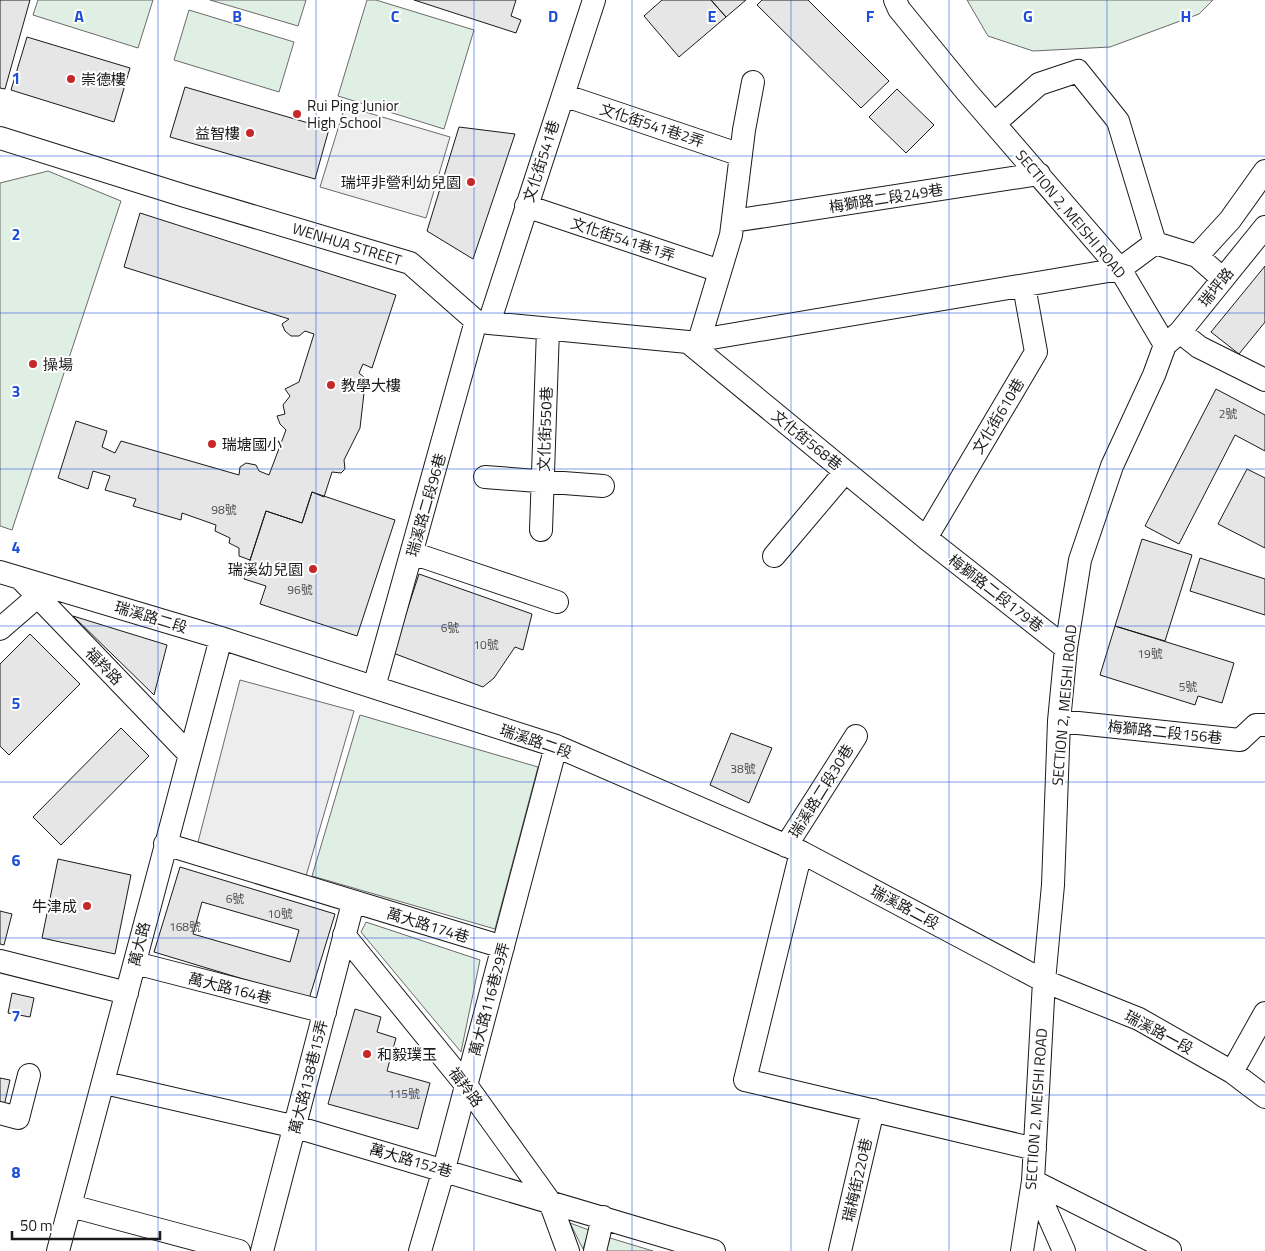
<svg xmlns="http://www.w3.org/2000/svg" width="1265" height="1251" font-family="'Titillium Web','Noto Sans TC',sans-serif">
<rect width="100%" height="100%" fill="#fff"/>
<path fill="#e0efe3" stroke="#6a6a6a" d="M 38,0 L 153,0 L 138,48 L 33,15 Z
M 210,0 L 306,0 L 298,26 Z
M 367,0 L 376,0 L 474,30 L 444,129 L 338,96 Z
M 967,0 L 1213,0 L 1199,14 L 1110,47 L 1033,51 L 988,36 Z
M 189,10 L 294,42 L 279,92 L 174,60 Z
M 48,171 L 121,201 L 12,530 L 0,526 L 0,183 Z
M 360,715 L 538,767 L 495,929 L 312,876 Z
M 366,922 L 480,960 L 461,1052 L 361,932 Z
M 570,1223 L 589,1230 L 583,1249 Z
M 610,1238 L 653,1251 L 606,1251 Z"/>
<path fill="#ededed" stroke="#6a6a6a" d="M 345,106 L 450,137 L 426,218 L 320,187 Z
M 240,680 L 354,711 L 306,876 L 198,842 Z"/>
<path fill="#e6e6e6" stroke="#1a1a1a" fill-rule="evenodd" d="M 0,0 L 30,0 L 5,89 L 0,88 Z
M 414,0 L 516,0 L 511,16 L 521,20 L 516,33 Z
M 662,0 L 711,0 L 726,17 L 679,57 L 644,16 Z
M 711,0 L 746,0 L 726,17 Z
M 762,0 L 808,0 L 889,81 L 861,108 L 757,5 Z
M 27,37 L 130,68 L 114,122 L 11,90 Z
M 185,87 L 329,129 L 315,179 L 170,137 Z
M 897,89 L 934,125 L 906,153 L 869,117 Z
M 459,127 L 515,134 L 473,259 L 427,231 Z
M 140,213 L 396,295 L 372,368 L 363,364 L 359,373 L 370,382 L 364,393 L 360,428 L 344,460 L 345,469 L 341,473 L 332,472 L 324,497 L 312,492 L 302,523 L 266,511 L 250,560 L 239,556 L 239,548 L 229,543 L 230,538 L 215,531 L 216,525 L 182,513 L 181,520 L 133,506 L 136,499 L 105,490 L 110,476 L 93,471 L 88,489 L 58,478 L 76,421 L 107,431 L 102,447 L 115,453 L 121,441 L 239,475 L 240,467 L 246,463 L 256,465 L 259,471 L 269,475 L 286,430 L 280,424 L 277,416 L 285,414 L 283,405 L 290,396 L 285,389 L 299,382 L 314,334 L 305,331 L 299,336 L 291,336 L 285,331 L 282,324 L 289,319 L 124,267 Z
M 1265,266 L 1265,322 L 1239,354 L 1211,332 Z
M 1216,389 L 1265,415 L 1265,451 L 1235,435 L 1179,544 L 1145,526 Z
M 1247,469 L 1265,478 L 1265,548 L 1218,524 Z
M 312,492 L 395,520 L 357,636 L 260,604 L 266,586 L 244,579 L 266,511 L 302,523 Z
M 1142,539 L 1192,555 L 1165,641 L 1115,626 Z
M 1200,558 L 1265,579 L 1265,615 L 1190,591 Z
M 419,574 L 532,614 L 523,650 L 515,647 L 494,678 L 483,687 L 393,653 Z
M 73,616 L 167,645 L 154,695 Z
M 1115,626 L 1234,663 L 1222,703 L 1198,696 L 1195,705 L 1100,675 Z
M 30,634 L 80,684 L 9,755 L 0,746 L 0,664 Z
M 121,728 L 149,756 L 61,845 L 33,817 Z
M 731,733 L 772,748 L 749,803 L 710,785 Z
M 58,859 L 131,875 L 115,954 L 42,938 Z
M 180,867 L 335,914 L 309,999 L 154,952 ZM 202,902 L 299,930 L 290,962 L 193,934 Z
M 0,911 L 12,914 L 4,945 L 0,944 Z
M 12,993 L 34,998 L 30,1017 L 8,1013 Z
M 355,1009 L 381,1017 L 377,1032 L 396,1038 L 387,1071 L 430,1083 L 418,1129 L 328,1104 Z
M 0,1078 L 10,1080 L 4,1106 L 0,1105 Z"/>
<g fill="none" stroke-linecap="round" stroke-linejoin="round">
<defs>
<path id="minor" d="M 895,0 L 899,9 L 966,91 L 1120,269 L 1165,345 L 1154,375 L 1112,466 L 1080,560 L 1066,648 L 1059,721 L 1053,885 L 1044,981 L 1033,1181 L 1022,1251
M 563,95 L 741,155
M 0,138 L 185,196 L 410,263 L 476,321 L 489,323 L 688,342 L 1120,269 L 1155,243 L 1118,121 L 1078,71 L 1039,84 L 995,123
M 526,206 L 720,271
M 733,221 L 1039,174
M 1155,243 L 1197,256 L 1223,279
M 1197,256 L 1230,220 L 1265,171
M 489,323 L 594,0
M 1180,332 L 1199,347 L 1265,380
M 699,341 L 731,235 L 744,130 L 753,82
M 688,342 L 926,538 L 1066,648
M 1165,345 L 1180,332 L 1265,227
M 485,477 L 603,486
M 541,530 L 548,329
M 926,538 L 1036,352 L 1024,286
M 412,553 L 557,602
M 774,556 L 845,472
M 0,572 L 221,638 L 556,746 L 801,852 L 1044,981 L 1139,1019 L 1232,1072 L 1265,1097
M 20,578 L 189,754
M 0,629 L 37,597
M 374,687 L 476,321
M 1059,721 L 1240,740 L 1256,725 L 1265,725
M 165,844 L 503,947
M 786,846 L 856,736
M 801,852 L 745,1080 L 1035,1149
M 344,935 L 466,1085 L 550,1202 L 568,1251
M 0,961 L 127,993
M 135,963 L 325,1012
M 1232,1072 L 1265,1013
M 105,1083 L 296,1127 L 714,1251
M 0,1113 L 18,1118 L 29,1075
M 1033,1181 L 1170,1250
M 1033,1181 L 1064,1251
M 71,1206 L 239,1251
M 58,1251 L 221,638
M 262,1251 L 353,903
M 420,1251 L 444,1169 L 556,746
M 595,1251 L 603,1217
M 840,1251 L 873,1110"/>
</defs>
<use href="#minor" stroke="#1a1a1a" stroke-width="24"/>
<use href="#minor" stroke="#fff" stroke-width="22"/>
</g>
<path fill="none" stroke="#1d4ed8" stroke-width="1" stroke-opacity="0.55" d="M 158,0 L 158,1251M 316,0 L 316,1251M 474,0 L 474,1251M 632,0 L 632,1251M 791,0 L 791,1251M 949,0 L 949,1251M 1107,0 L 1107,1251M 0,156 L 1265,156M 0,313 L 1265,313M 0,469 L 1265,469M 0,626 L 1265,626M 0,782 L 1265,782M 0,938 L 1265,938M 0,1095 L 1265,1095"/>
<g fill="#c62828" stroke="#fff" stroke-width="2">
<circle cx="71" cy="79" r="5"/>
<circle cx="297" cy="114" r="5"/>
<circle cx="250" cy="133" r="5"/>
<circle cx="471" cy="182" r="5"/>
<circle cx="33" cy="364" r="5"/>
<circle cx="331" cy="385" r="5"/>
<circle cx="212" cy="444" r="5"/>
<circle cx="313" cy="569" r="5"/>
<circle cx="87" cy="906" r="5"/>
<circle cx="367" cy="1054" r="5"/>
</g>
<g text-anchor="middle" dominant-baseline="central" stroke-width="4" stroke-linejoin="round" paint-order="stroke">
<g font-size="12" fill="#4d4d4d">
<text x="1228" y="413">2號</text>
<text x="224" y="509">98號</text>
<text x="300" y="589">96號</text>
<text x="450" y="627">6號</text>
<text x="486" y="644">10號</text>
<text x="1150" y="653">19號</text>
<text x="1188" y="686">5號</text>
<text x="743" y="768">38號</text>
<text x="235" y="898">6號</text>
<text x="280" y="913">10號</text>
<text x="185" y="926">168號</text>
<text x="404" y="1093">115號</text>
</g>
<g font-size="15" fill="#1a1a1a" stroke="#fff" text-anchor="start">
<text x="81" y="79">崇德樓</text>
<text x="307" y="105">Rui Ping Junior<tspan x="307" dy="17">High School</tspan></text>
<text x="240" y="133" text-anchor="end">益智樓</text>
<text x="461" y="182" text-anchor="end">瑞坪非營利幼兒園</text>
<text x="43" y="364">操場</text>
<text x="341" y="385">教學大樓</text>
<text x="222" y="444">瑞塘國小</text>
<text x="303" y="569" text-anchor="end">瑞溪幼兒園</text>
<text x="77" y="906" text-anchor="end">牛津成</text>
<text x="377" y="1054">和毅璞玉</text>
</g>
<g font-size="15" fill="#1a1a1a" stroke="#fff">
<text transform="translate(652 125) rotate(18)">文化街541巷2弄</text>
<text transform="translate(541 161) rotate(-72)">文化街541巷</text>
<text transform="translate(886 198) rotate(-9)">梅獅路二段249巷</text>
<text transform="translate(1071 214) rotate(50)">SECTION 2, MEISHI ROAD</text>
<text transform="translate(623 239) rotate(18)">文化街541巷1弄</text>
<text transform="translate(347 244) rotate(17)">WENHUA STREET</text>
<text transform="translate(1216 287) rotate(-51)">瑞坪路</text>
<text transform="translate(998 416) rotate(-59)">文化街610巷</text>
<text transform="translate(545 429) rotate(-88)">文化街550巷</text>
<text transform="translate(807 440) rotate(39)">文化街568巷</text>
<text transform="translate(426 505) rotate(-74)">瑞溪路二段96巷</text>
<text transform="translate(996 593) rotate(38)">梅獅路二段179巷</text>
<text transform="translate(151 617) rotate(17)">瑞溪路二段</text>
<text transform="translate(104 666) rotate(46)">福羚路</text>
<text transform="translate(1064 705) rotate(-85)">SECTION 2, MEISHI ROAD</text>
<text transform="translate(1165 732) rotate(6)">梅獅路二段156巷</text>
<text transform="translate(536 741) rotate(19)">瑞溪路二段</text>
<text transform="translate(821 791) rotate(-58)">瑞溪路二段30巷</text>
<text transform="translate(905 907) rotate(28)">瑞溪路二段</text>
<text transform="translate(428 925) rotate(17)">萬大路174巷</text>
<text transform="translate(139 944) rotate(-76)">萬大路</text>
<text transform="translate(230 988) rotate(14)">萬大路164巷</text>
<text transform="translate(489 999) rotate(-75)">萬大路116巷29弄</text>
<text transform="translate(1159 1032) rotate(28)">瑞溪路一段</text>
<text transform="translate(308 1077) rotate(-76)">萬大路138巷15弄</text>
<text transform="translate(466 1087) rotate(53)">福羚路</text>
<text transform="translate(1036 1109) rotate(-86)">SECTION 2, MEISHI ROAD</text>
<text transform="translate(411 1160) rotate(16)">萬大路152巷</text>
<text transform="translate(857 1180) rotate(-77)">瑞梅街220巷</text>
</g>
</g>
<g font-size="16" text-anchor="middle" font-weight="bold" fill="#1d4ed8" stroke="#fff" stroke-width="4" stroke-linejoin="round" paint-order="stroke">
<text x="79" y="22">A</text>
<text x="237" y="22">B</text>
<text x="395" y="22">C</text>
<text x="553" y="22">D</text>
<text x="712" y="22">E</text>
<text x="870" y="22">F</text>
<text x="1028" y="22">G</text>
<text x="1186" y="22">H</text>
<text x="16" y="84">1</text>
<text x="16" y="240">2</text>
<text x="16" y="397">3</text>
<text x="16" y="553">4</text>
<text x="16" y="709">5</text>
<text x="16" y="866">6</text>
<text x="16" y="1022">7</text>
<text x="16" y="1178">8</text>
</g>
<path d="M12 1231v8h148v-8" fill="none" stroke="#1a1a1a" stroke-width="2.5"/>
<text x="20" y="1231" font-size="15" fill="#1a1a1a" stroke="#ffffff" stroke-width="4" paint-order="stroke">50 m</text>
</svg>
